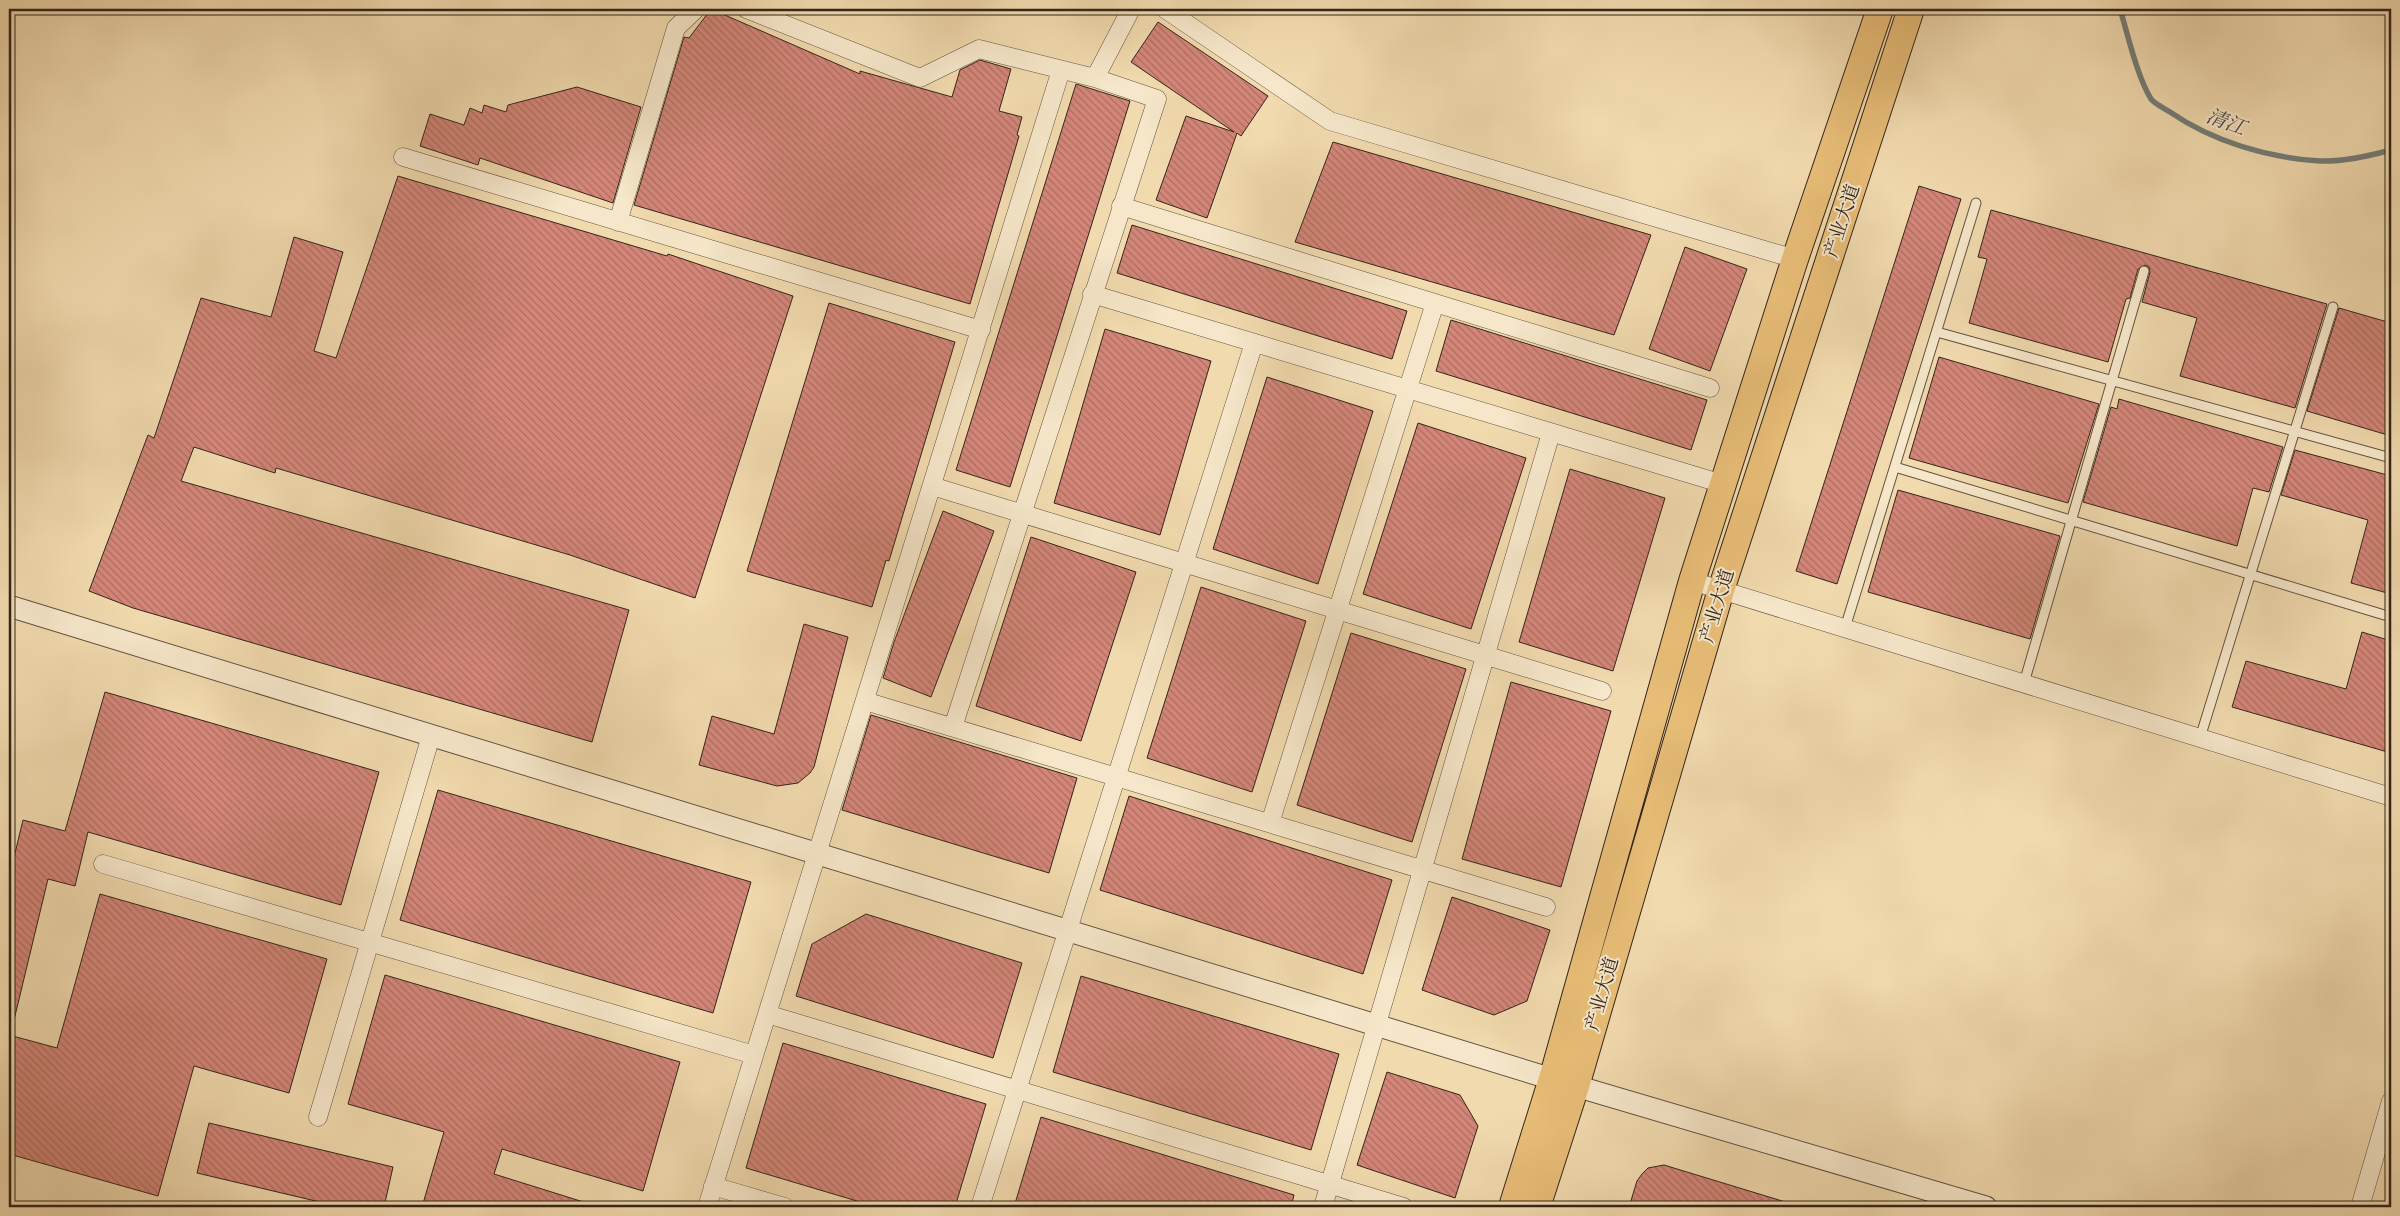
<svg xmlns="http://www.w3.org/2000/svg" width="2400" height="1216" font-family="'IM FELL French Canon','Noto Serif SC',serif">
<defs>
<pattern id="building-back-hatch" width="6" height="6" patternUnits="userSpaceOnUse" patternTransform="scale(1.25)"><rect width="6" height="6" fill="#d48679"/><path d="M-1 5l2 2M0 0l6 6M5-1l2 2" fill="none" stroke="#ad6d62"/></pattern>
</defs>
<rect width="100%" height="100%" fill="#f1daae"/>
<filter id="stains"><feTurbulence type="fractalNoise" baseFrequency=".004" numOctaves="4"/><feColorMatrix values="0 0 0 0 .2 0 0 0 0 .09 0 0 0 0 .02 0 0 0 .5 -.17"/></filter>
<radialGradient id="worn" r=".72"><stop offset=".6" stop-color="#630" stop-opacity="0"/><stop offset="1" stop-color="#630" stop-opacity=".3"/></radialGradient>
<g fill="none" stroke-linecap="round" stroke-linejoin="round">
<path stroke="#757d78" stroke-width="5.5" d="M 2120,9 C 2128,35 2137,76 2151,99 C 2155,104 2164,108 2170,112 C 2212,141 2268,158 2320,161 C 2343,162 2369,156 2391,150"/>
</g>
<path fill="url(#building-back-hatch)" stroke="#33251b" d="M 711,9 L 860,74 L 860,71 L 952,97 L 960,70 L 980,60 L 1011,69 L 999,111 L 1022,117 L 1017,135 L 1019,136 L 970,304 L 634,205 L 684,37 L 689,38 Z
M 1158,22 L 1268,96 L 1241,136 L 1237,133 L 1207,218 L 1156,200 L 1186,116 L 1234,132 L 1131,62 Z
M 1076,84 L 1130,101 L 1010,487 L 956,470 Z
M 577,87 L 641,107 L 613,203 L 480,158 L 478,165 L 420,146 L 430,114 L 464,125 L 470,108 L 482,113 L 484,105 L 506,112 L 508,105 Z
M 1333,142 L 1651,235 L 1614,335 L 1295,242 Z
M 398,176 L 667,256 L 668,254 L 793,296 L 695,598 L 570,555 L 276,468 L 275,473 L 194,447 L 181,481 L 629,610 L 592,742 L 133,608 L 89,591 L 148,435 L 154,438 L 201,298 L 271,317 L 294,237 L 343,252 L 314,351 L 336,358 Z
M 1919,186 L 1961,199 L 1837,584 L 1796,571 Z
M 1991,210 L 2327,304 L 2295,408 L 2180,376 L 2197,318 L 2142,302 L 2150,272 L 2149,267 L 2145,265 L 2138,269 L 2130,298 L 2126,299 L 2108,362 L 1969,323 L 1987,259 L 1978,257 Z
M 1132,225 L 1407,311 L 1392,359 L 1117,273 Z
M 1685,247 L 1747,269 L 1710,371 L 1649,349 Z
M 829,303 L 955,342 L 889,561 L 886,560 L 872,607 L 747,571 Z
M 2339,308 L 2391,323 L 2391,436 L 2307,411 Z
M 1451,320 L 1707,400 L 1691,450 L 1436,371 Z
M 1105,329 L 1211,361 L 1160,535 L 1054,503 Z
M 1939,357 L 2099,404 L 2068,503 L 1909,458 Z
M 1267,377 L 1373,411 L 1318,584 L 1213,549 Z
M 2119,399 L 2283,447 L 2269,492 L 2253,488 L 2237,546 L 2083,502 L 2111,407 L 2117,409 Z
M 1418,423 L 1526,458 L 1471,629 L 1363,594 Z
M 2295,450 L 2391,476 L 2391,594 L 2351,583 L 2368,520 L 2281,495 Z
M 1570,469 L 1665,498 L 1613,671 L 1519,642 Z
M 1898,490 L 2060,536 L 2030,639 L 1868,592 Z
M 943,511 L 994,531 L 931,697 L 883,678 L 894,642 Z
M 1031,537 L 1136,572 L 1081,741 L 976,706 Z
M 1201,587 L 1306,621 L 1252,792 L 1147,758 Z
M 804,624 L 848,637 L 814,767 L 810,773 L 798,783 L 777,786 L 699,765 L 712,716 L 774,734 Z
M 2362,632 L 2391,641 L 2391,753 L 2232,707 L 2246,661 L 2346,689 Z
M 1351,633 L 1466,669 L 1412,842 L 1297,805 Z
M 1511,682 L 1611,711 L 1561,887 L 1462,859 Z
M 105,692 L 379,772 L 341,905 L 88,832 L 75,886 L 48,879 L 14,1020 L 9,1020 L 9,878 L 23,820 L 65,831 Z
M 871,715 L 1077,778 L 1049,873 L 842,810 Z
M 438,790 L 751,882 L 713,1013 L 400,920 Z
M 1129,796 L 1392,880 L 1363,974 L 1100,890 Z
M 100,894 L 327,959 L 289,1093 L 194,1066 L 158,1196 L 9,1154 L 9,1035 L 57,1048 Z
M 1452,897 L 1550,930 L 1527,1001 L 1494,1015 L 1422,990 Z
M 866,914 L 1022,963 L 993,1058 L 796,996 L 812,944 Z
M 385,975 L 680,1062 L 643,1191 L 502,1149 L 494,1174 L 590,1204 L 590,1207 L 422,1207 L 444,1132 L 348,1104 Z
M 1081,976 L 1339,1054 L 1311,1150 L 1053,1072 Z
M 783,1043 L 986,1104 L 955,1207 L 877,1207 L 746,1168 Z
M 1387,1072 L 1460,1095 L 1478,1126 L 1455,1198 L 1357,1165 Z
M 1041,1117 L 1294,1195 L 1291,1207 L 1014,1207 Z
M 209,1123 L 393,1167 L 384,1207 L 341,1207 L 197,1173 Z
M 1664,1165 L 1792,1204 L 1791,1207 L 1629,1207 L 1637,1181 L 1642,1174 L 1648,1168 Z"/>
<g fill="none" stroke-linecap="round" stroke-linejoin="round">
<defs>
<path id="service" d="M 1937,332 L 2391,458
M 1895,467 L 2391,617
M 1845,628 L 1976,203
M 2024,683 L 2144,271
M 2200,738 L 2333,307"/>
<path id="minor" d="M 746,9 L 920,78 L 979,49 L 1095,78 L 1131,9
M 1165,9 L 1330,121 L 1795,259
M 403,157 L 981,330
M 1121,206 L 1710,388
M 618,222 L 676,28 L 696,9
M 1092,294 L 1723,484
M 932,486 L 1602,691
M 1692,581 L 2391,797
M 865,701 L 1546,907
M 953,727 L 1157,99 L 1095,78
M 1270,823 L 1435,303
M 103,864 L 754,1055
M 767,1014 L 1404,1207
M 318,1117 L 431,736
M 713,1186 L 785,1207
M 707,1207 L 1061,70
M 980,1207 L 1254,343
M 1323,1207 L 1551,433
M 2360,1207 L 2391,1101"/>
<path id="tertiary" d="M 9,606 L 1552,1079 L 1986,1207"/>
<path id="primary" d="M 1512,1207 L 1552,1079 L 1692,581 L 1795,259 L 1880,9
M 1537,1207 L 1576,1086 L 1721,590 L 1911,9"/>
</defs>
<use href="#service" stroke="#625240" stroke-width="11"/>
<use href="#minor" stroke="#625240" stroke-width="19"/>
<use href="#tertiary" stroke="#625240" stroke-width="23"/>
<use href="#primary" stroke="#33251b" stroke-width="28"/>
<use href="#service" stroke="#f6e7ca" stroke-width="9"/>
<use href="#minor" stroke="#f6e7ca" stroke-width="18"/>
<use href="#tertiary" stroke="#f6e7ca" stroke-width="21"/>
<use href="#primary" stroke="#e8bd77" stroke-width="26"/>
</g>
<g text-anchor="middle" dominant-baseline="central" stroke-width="4" stroke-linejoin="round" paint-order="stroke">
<g font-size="19" fill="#33251b" stroke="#f6e7ca">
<text transform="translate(1842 221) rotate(-72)">产业大道</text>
<text transform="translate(1717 606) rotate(-73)">产业大道</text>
<text transform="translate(1602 994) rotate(-74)">产业大道</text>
</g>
<g font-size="20" font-style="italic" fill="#4e4a42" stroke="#f6e7ca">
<text transform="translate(2226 122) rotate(21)">清江</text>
</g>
</g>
<rect width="2400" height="1216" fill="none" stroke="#f1daae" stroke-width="30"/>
<rect x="10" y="10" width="2380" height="1196" fill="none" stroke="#33251b" stroke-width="2.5"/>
<rect x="15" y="15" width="2370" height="1186" fill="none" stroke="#33251b"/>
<rect width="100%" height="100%" filter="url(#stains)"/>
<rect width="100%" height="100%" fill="url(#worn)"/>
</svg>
